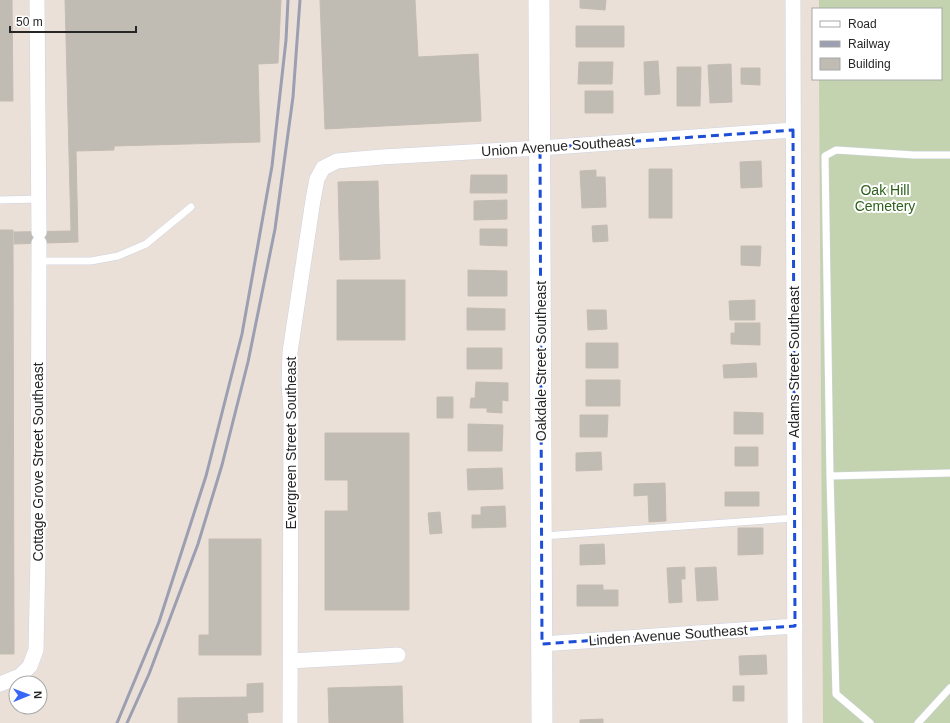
<svg xmlns="http://www.w3.org/2000/svg" width="950" height="723" font-family="Arial,sans-serif">
<rect width="100%" height="100%" fill="#eae0d7"/>
<path fill="#c3d3af" d="M 819,0 L 950,0 L 950,723 L 823,723 L 819,79 L 941,79 L 941,9 L 819,9 Z"/>
<path fill="#c0bbb3" stroke="#c4bcb2" d="M 0,0 L 12,0 L 13,101 L 0,101 Z
M 65,0 L 281,0 L 278,63 L 258,64 L 260,142 L 114,146 L 114,150 L 76,151 L 78,242 L 14,244 L 14,232 L 71,231 Z
M 320,0 L 415,0 L 418,57 L 478,54 L 481,121 L 325,129 Z
M 580,0 L 606,0 L 605,10 L 580,8 Z
M 576,26 L 624,26 L 624,47 L 576,47 Z
M 658,61 L 660,94 L 645,95 L 644,62 Z
M 579,62 L 613,62 L 612,84 L 578,84 Z
M 731,64 L 732,102 L 710,103 L 708,65 Z
M 677,67 L 701,67 L 700,106 L 677,106 Z
M 741,68 L 760,68 L 760,85 L 741,84 Z
M 585,91 L 613,91 L 613,113 L 585,113 Z
M 761,161 L 762,187 L 741,188 L 740,162 Z
M 649,169 L 672,169 L 672,218 L 649,218 Z
M 596,170 L 596,177 L 605,177 L 606,207 L 582,208 L 580,171 Z
M 471,175 L 507,175 L 507,193 L 470,193 Z
M 378,181 L 380,259 L 340,260 L 338,182 Z
M 507,200 L 507,219 L 474,220 L 474,201 Z
M 607,225 L 608,241 L 593,242 L 592,226 Z
M 480,229 L 507,229 L 507,246 L 480,245 Z
M 0,230 L 13,230 L 14,654 L 0,654 Z
M 741,246 L 761,246 L 760,266 L 741,265 Z
M 468,270 L 507,271 L 507,296 L 468,296 Z
M 337,280 L 405,280 L 405,340 L 337,340 Z
M 755,300 L 755,320 L 730,320 L 729,301 Z
M 467,308 L 505,309 L 505,330 L 467,330 Z
M 587,310 L 606,310 L 607,329 L 588,330 Z
M 735,323 L 760,323 L 760,345 L 731,344 L 731,333 L 735,333 Z
M 586,343 L 618,343 L 618,368 L 586,368 Z
M 467,348 L 502,348 L 502,369 L 467,369 Z
M 756,363 L 757,377 L 724,378 L 723,365 Z
M 586,380 L 620,380 L 620,406 L 586,406 Z
M 476,382 L 508,383 L 508,401 L 502,400 L 502,413 L 487,412 L 487,408 L 470,408 L 471,398 L 475,398 Z
M 437,397 L 453,397 L 453,418 L 437,418 Z
M 734,412 L 763,413 L 763,434 L 734,434 Z
M 580,415 L 608,415 L 607,437 L 580,437 Z
M 468,424 L 503,425 L 502,451 L 468,451 Z
M 325,433 L 409,433 L 409,610 L 325,610 L 325,511 L 348,511 L 348,480 L 325,480 Z
M 735,447 L 758,447 L 758,466 L 735,466 Z
M 601,452 L 602,470 L 576,471 L 576,453 Z
M 502,468 L 503,489 L 468,490 L 467,469 Z
M 665,483 L 666,521 L 649,522 L 648,495 L 634,496 L 634,484 Z
M 725,492 L 759,492 L 759,506 L 725,506 Z
M 505,506 L 506,527 L 472,528 L 472,515 L 481,515 L 481,507 Z
M 440,512 L 442,533 L 430,534 L 428,513 Z
M 738,528 L 763,528 L 763,554 L 738,555 Z
M 209,539 L 261,539 L 261,655 L 199,655 L 199,635 L 209,635 Z
M 604,544 L 605,564 L 580,565 L 580,545 Z
M 685,567 L 685,579 L 681,579 L 682,602 L 669,603 L 667,568 Z
M 716,567 L 718,600 L 697,601 L 695,568 Z
M 577,585 L 603,585 L 603,590 L 618,590 L 618,606 L 577,606 Z
M 766,655 L 767,674 L 740,675 L 739,656 Z
M 263,683 L 263,712 L 247,713 L 248,723 L 178,723 L 178,698 L 247,697 L 247,684 Z
M 402,686 L 403,723 L 329,723 L 328,688 Z
M 733,686 L 744,686 L 744,701 L 733,701 Z
M 603,719 L 603,723 L 580,723 L 580,720 Z"/>
<g fill="none" stroke-linecap="round" stroke-linejoin="round">
<defs>
<path id="lane" d="M 0,200 L 39,199
M 39,261 L 91,261 L 118,256 L 146,244 L 191,207
M 830,476 L 950,473
M 543,536 L 794,518
M 870,723 L 836,694 L 830,476 L 825,156 L 836,150 L 914,155 L 950,155
M 918,723 L 950,688"/>
<path id="street" d="M 37,0 L 39,232
M 793,0 L 795,723
M 542,644 L 795,626
M 290,661 L 398,655
M 0,684 L 20,676 L 30,666 L 36,650 L 38,556 L 39,243
M 290,723 L 291,409 L 289,384 L 290,352 L 313,200 L 317,179 L 323,168 L 337,161 L 382,157 L 540,148 L 793,130"/>
<path id="secondary" d="M 539,0 L 542,723"/>
</defs>
<use href="#lane" stroke="#cdd2e0" stroke-width="8"/>
<use href="#street" stroke="#cdd2e0" stroke-width="16"/>
<use href="#secondary" stroke="#cdd2e0" stroke-width="22"/>
<use href="#lane" stroke="#fff" stroke-width="7"/>
<use href="#street" stroke="#fff" stroke-width="15"/>
<use href="#secondary" stroke="#fff" stroke-width="21"/>
<path stroke="#9b9fb1" stroke-width="3" d="M 117,723 L 159,622 L 206,476 L 242,334 L 272,166 L 286,40 L 288,0
M 127,723 L 149,674 L 198,544 L 222,465 L 248,362 L 275,229 L 293,97 L 300,0"/>
</g>
<path fill="none" stroke="#1d4ed8" stroke-width="3" stroke-dasharray="8 5" stroke-linejoin="round" d="M 793,130 L 795,626 L 542,644 L 540,148 Z"/>
<g text-anchor="middle" dominant-baseline="central" stroke-width="4" stroke-linejoin="round" paint-order="stroke">
<g font-size="14" fill="#262626" stroke="#fff">
<text transform="translate(558 146) rotate(-4)">Union Avenue Southeast</text>
<text transform="translate(541 361) rotate(-90)">Oakdale Street Southeast</text>
<text transform="translate(794 362) rotate(-90)">Adams Street Southeast</text>
<text transform="translate(291 443) rotate(-90)">Evergreen Street Southeast</text>
<text transform="translate(38 462) rotate(-90)">Cottage Grove Street Southeast</text>
<text transform="translate(668 635) rotate(-4)">Linden Avenue Southeast</text>
</g>
<g font-size="14" fill="#2d6119" stroke="#fff">
<text x="885" y="190">Oak Hill<tspan x="885" dy="16">Cemetery</tspan></text>
</g>
</g>
<rect x="812" y="8" width="130" height="72" fill="#ffffff" stroke="#a8a8a8"/>
<rect x="820" y="21" width="20" height="6" fill="#ffffff" stroke="#a8a8a8"/>
<text x="848" y="28" font-size="12" fill="#262626">Road</text>
<rect x="820" y="41" width="20" height="6" fill="#9b9fb1" stroke="#a8a8a8"/>
<text x="848" y="48" font-size="12" fill="#262626">Railway</text>
<rect x="820" y="58" width="20" height="12" fill="#c0bbb3" stroke="#a8a8a8"/>
<text x="848" y="68" font-size="12" fill="#262626">Building</text>
<g transform="translate(28 695) rotate(89)"><circle r="19" fill="#ffffff" stroke="#a8a8a8"/>
<path d="M0-3L7 15L0 10L-7 15Z" fill="#3667f8"/>
<text y="-6" font-size="11" font-weight="bold" text-anchor="middle" fill="#262626">N</text>
</g>
<path d="M10 26v6h126v-6" fill="none" stroke="#262626" stroke-width="2"/>
<text x="16" y="26" font-size="12" fill="#262626" stroke="#ffffff" stroke-width="3" paint-order="stroke">50 m</text>
</svg>
